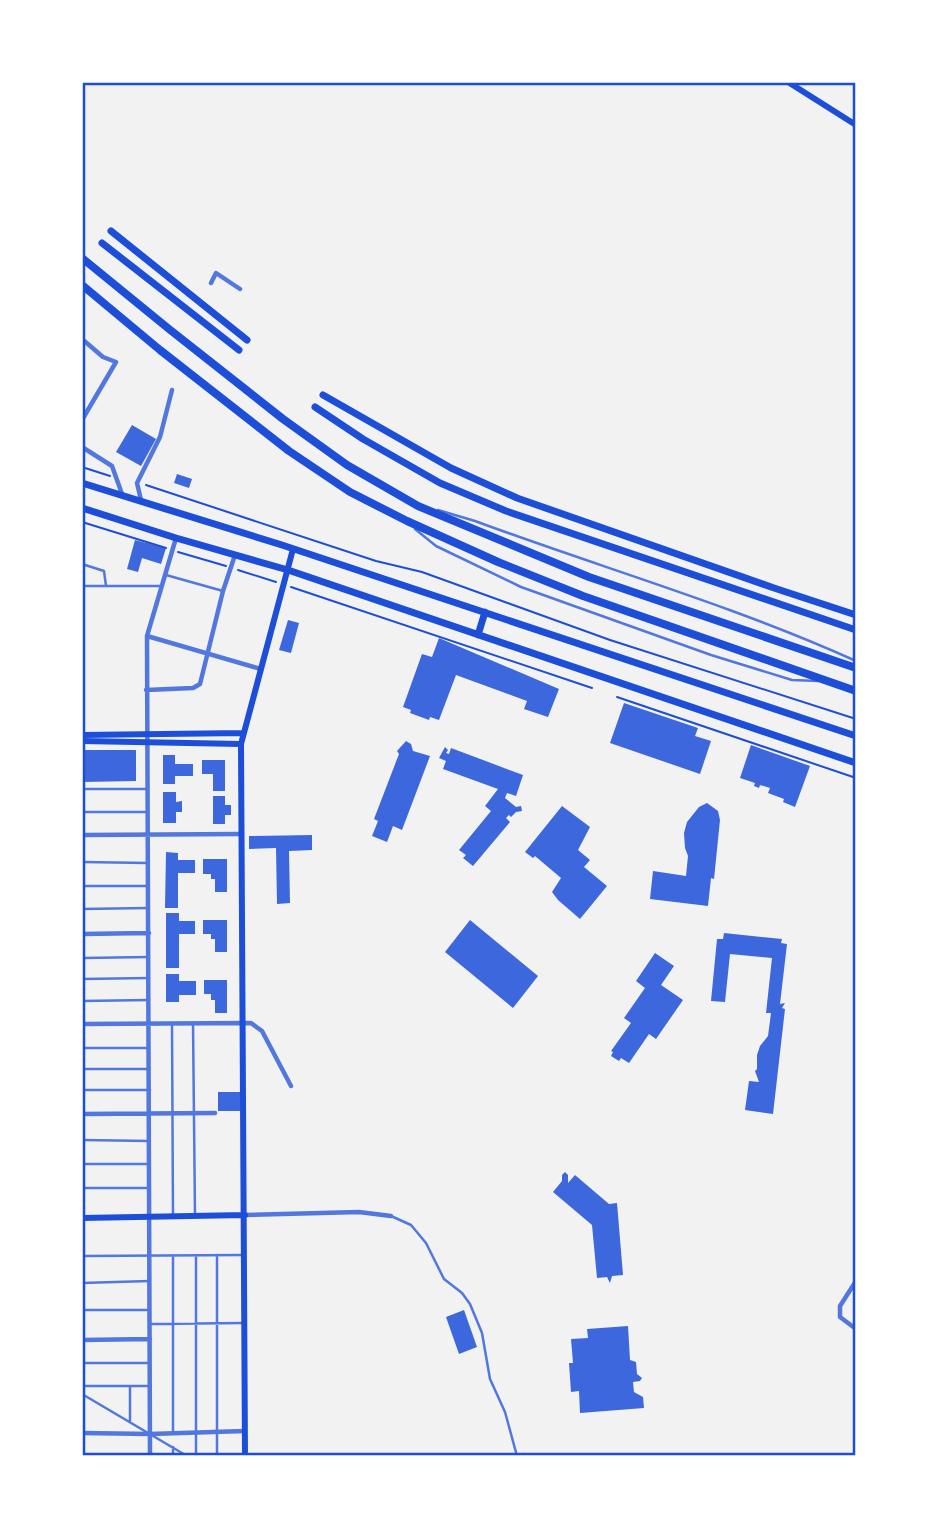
<svg xmlns="http://www.w3.org/2000/svg" width="938" height="1538" font-family="'Exo 2',sans-serif">
<rect width="100%" height="100%" fill="#f2f2f2"/>
<path fill="#3d67dc" d="M 132,425 L 156,439 L 141,466 L 116,452 Z
M 177,474 L 192,479 L 189,488 L 174,483 Z
M 135,540 L 166,548 L 161,564 L 142,558 L 138,572 L 127,569 Z
M 288,620 L 299,623 L 291,653 L 279,650 Z
M 439,638 L 559,689 L 548,717 L 524,709 L 527,701 L 456,675 L 439,720 L 430,717 L 429,720 L 410,713 L 411,710 L 403,707 L 422,654 L 432,657 Z
M 624,703 L 698,728 L 695,736 L 711,741 L 700,774 L 610,743 Z
M 406,741 L 411,744 L 413,751 L 430,756 L 402,830 L 393,826 L 387,842 L 372,836 L 378,821 L 374,819 L 399,754 L 397,751 Z
M 751,745 L 810,766 L 795,807 L 783,802 L 784,799 L 768,793 L 770,788 L 760,785 L 759,788 L 754,786 L 755,783 L 740,778 Z
M 445,747 L 448,750 L 446,753 L 449,754 L 451,748 L 523,775 L 516,796 L 507,793 L 505,798 L 516,807 L 521,806 L 522,811 L 516,812 L 511,817 L 509,815 L 506,818 L 510,822 L 473,866 L 463,858 L 466,855 L 459,850 L 491,811 L 485,806 L 498,789 L 443,769 L 446,761 L 439,758 Z
M 82,750 L 136,750 L 136,781 L 82,782 Z
M 163,755 L 175,755 L 175,764 L 193,764 L 193,776 L 175,776 L 175,784 L 163,784 Z
M 202,760 L 225,760 L 225,791 L 213,791 L 213,774 L 202,774 Z
M 163,792 L 176,792 L 176,802 L 182,801 L 182,812 L 176,812 L 176,823 L 163,823 Z
M 213,796 L 225,796 L 225,805 L 231,805 L 231,815 L 225,815 L 225,824 L 213,824 Z
M 707,803 L 718,811 L 720,820 L 714,879 L 711,878 L 708,906 L 650,899 L 653,871 L 686,876 L 688,856 L 685,848 L 684,833 L 687,822 L 699,807 Z
M 562,806 L 590,827 L 578,850 L 590,860 L 584,867 L 607,886 L 580,919 L 558,900 L 552,892 L 561,878 L 535,856 L 533,858 L 525,852 Z
M 312,835 L 312,850 L 289,851 L 290,903 L 277,904 L 276,848 L 249,849 L 249,836 Z
M 166,852 L 178,853 L 178,860 L 195,860 L 195,873 L 178,873 L 178,908 L 165,908 Z
M 203,859 L 227,859 L 227,892 L 215,892 L 215,879 L 211,879 L 211,874 L 203,874 Z
M 166,913 L 179,913 L 179,921 L 195,921 L 195,934 L 179,934 L 179,968 L 166,968 Z
M 203,920 L 227,920 L 227,952 L 215,952 L 215,939 L 211,939 L 211,934 L 203,934 Z
M 470,920 L 538,976 L 513,1008 L 445,952 Z
M 724,933 L 782,939 L 781,943 L 787,944 L 780,1004 L 785,1003 L 782,1008 L 785,1009 L 773,1114 L 745,1110 L 749,1081 L 759,1082 L 755,1071 L 757,1069 L 757,1055 L 760,1046 L 768,1036 L 771,1013 L 766,1013 L 772,958 L 730,954 L 725,1002 L 711,1001 L 717,939 L 723,939 Z
M 655,953 L 674,966 L 661,985 L 683,1000 L 656,1039 L 649,1034 L 629,1063 L 621,1058 L 619,1061 L 611,1056 L 613,1052 L 611,1051 L 631,1023 L 624,1018 L 645,988 L 636,981 Z
M 166,974 L 179,974 L 179,981 L 196,981 L 196,995 L 179,995 L 179,1002 L 166,1002 Z
M 204,980 L 227,980 L 227,1013 L 215,1013 L 215,1000 L 211,1000 L 211,994 L 204,994 Z
M 218,1092 L 240,1092 L 240,1111 L 218,1111 Z
M 565,1172 L 568,1175 L 568,1183 L 575,1175 L 609,1204 L 617,1203 L 623,1275 L 612,1276 L 610,1283 L 607,1277 L 597,1278 L 592,1225 L 553,1192 L 562,1181 L 562,1175 Z
M 464,1310 L 477,1347 L 459,1354 L 446,1317 Z
M 628,1326 L 630,1360 L 636,1362 L 637,1374 L 642,1378 L 640,1381 L 633,1382 L 634,1392 L 643,1397 L 644,1408 L 580,1413 L 579,1391 L 571,1392 L 569,1363 L 573,1363 L 571,1339 L 588,1338 L 587,1329 Z"/>
<g fill="none" stroke-linecap="round" stroke-linejoin="round">
<path stroke="#1d4ed8" stroke-width="2" d="M 82,467 L 110,476
M 146,485 L 376,561 L 422,572 L 610,640 L 856,719
M 82,522 L 166,548
M 178,552 L 226,566
M 238,570 L 276,582
M 291,587 L 592,688
M 617,697 L 856,778"/>
<path stroke="#5277de" stroke-width="2.5" d="M 438,510 L 475,521 C 602,568 732,605 856,661
M 415,529 L 436,546 L 521,587 L 711,655 L 792,680 L 818,681
M 82,564 L 104,571 L 106,586
M 166,575 L 223,591
M 82,586 L 162,586
M 82,789 L 147,789
M 82,812 L 147,812
M 82,862 L 148,863
M 82,886 L 148,886
M 82,909 L 148,908
M 82,958 L 149,957
M 82,979 L 149,978
M 82,1001 L 149,1000
M 193,1023 L 195,1216
M 172,1024 L 173,1217
M 82,1048 L 149,1048
M 82,1069 L 149,1069
M 82,1090 L 150,1090
M 82,1140 L 149,1141
M 82,1164 L 149,1164
M 82,1188 L 149,1188
M 391,1216 L 411,1225 L 426,1243 L 444,1279 L 462,1293 L 470,1304 L 482,1333 L 490,1379 L 505,1412 L 517,1456
M 82,1256 L 243,1255
M 173,1256 L 173,1432
M 196,1256 L 196,1456
M 82,1283 L 149,1281
M 82,1310 L 149,1310
M 150,1324 L 244,1323
M 82,1363 L 150,1363
M 82,1386 L 150,1386
M 130,1386 L 130,1421
M 82,1394 L 187,1456
M 173,1456 L 173,1447
M 217,1456 L 217,1255"/>
<path stroke="#5277de" stroke-width="4.5" d="M 211,283 L 216,273 L 240,289
M 82,339 L 103,357 L 116,362 L 82,420
M 82,447 L 112,466 L 122,494
M 141,500 L 137,483 L 160,437 L 172,390
M 147,636 L 261,669
M 146,690 L 193,688 L 200,684 L 223,591 L 235,555
M 82,835 L 241,834
M 82,934 L 149,933
M 82,1024 L 251,1023 L 262,1031 L 291,1086
M 82,1114 L 215,1113
M 245,1215 L 359,1212 L 391,1216
M 856,1281 L 840,1306 L 840,1317 L 856,1329
M 82,1340 L 150,1339
M 82,1433 L 150,1434 L 245,1431
M 150,1456 L 147,636 L 176,538"/>
<path stroke="#1d4ed8" stroke-width="6" d="M 788,82 L 856,125
M 82,735 L 244,733
M 82,741 L 241,744
M 82,1218 L 245,1215
M 245,1456 L 241,744 L 293,549"/>
<path stroke="#1d4ed8" stroke-width="7" d="M 82,483 L 282,545 L 856,736
M 82,508 L 176,538 L 288,570 L 856,763
M 478,635 L 485,612"/>
<path stroke="#1d4ed8" stroke-width="7" d="M 111,231 L 247,340
M 102,243 L 239,350
M 323,395 L 451,468 L 517,498 L 774,588 L 856,615
M 315,407 L 363,439 L 440,483 L 506,511 L 856,630"/>
<path stroke="#1d4ed8" stroke-width="8" d="M 82,258 L 169,329 L 283,419 L 347,465 L 418,506 L 589,577 L 856,668
M 82,285 L 160,350 L 289,451 L 350,492 L 407,521 L 498,562 L 583,596 L 856,691"/>
</g>
<rect width="938" height="1538" fill="none" stroke="#ffffff" stroke-width="168"/>
<rect x="84" y="84" width="770" height="1370" fill="none" stroke="#1d4ed8" stroke-width="2.5"/>
</svg>
